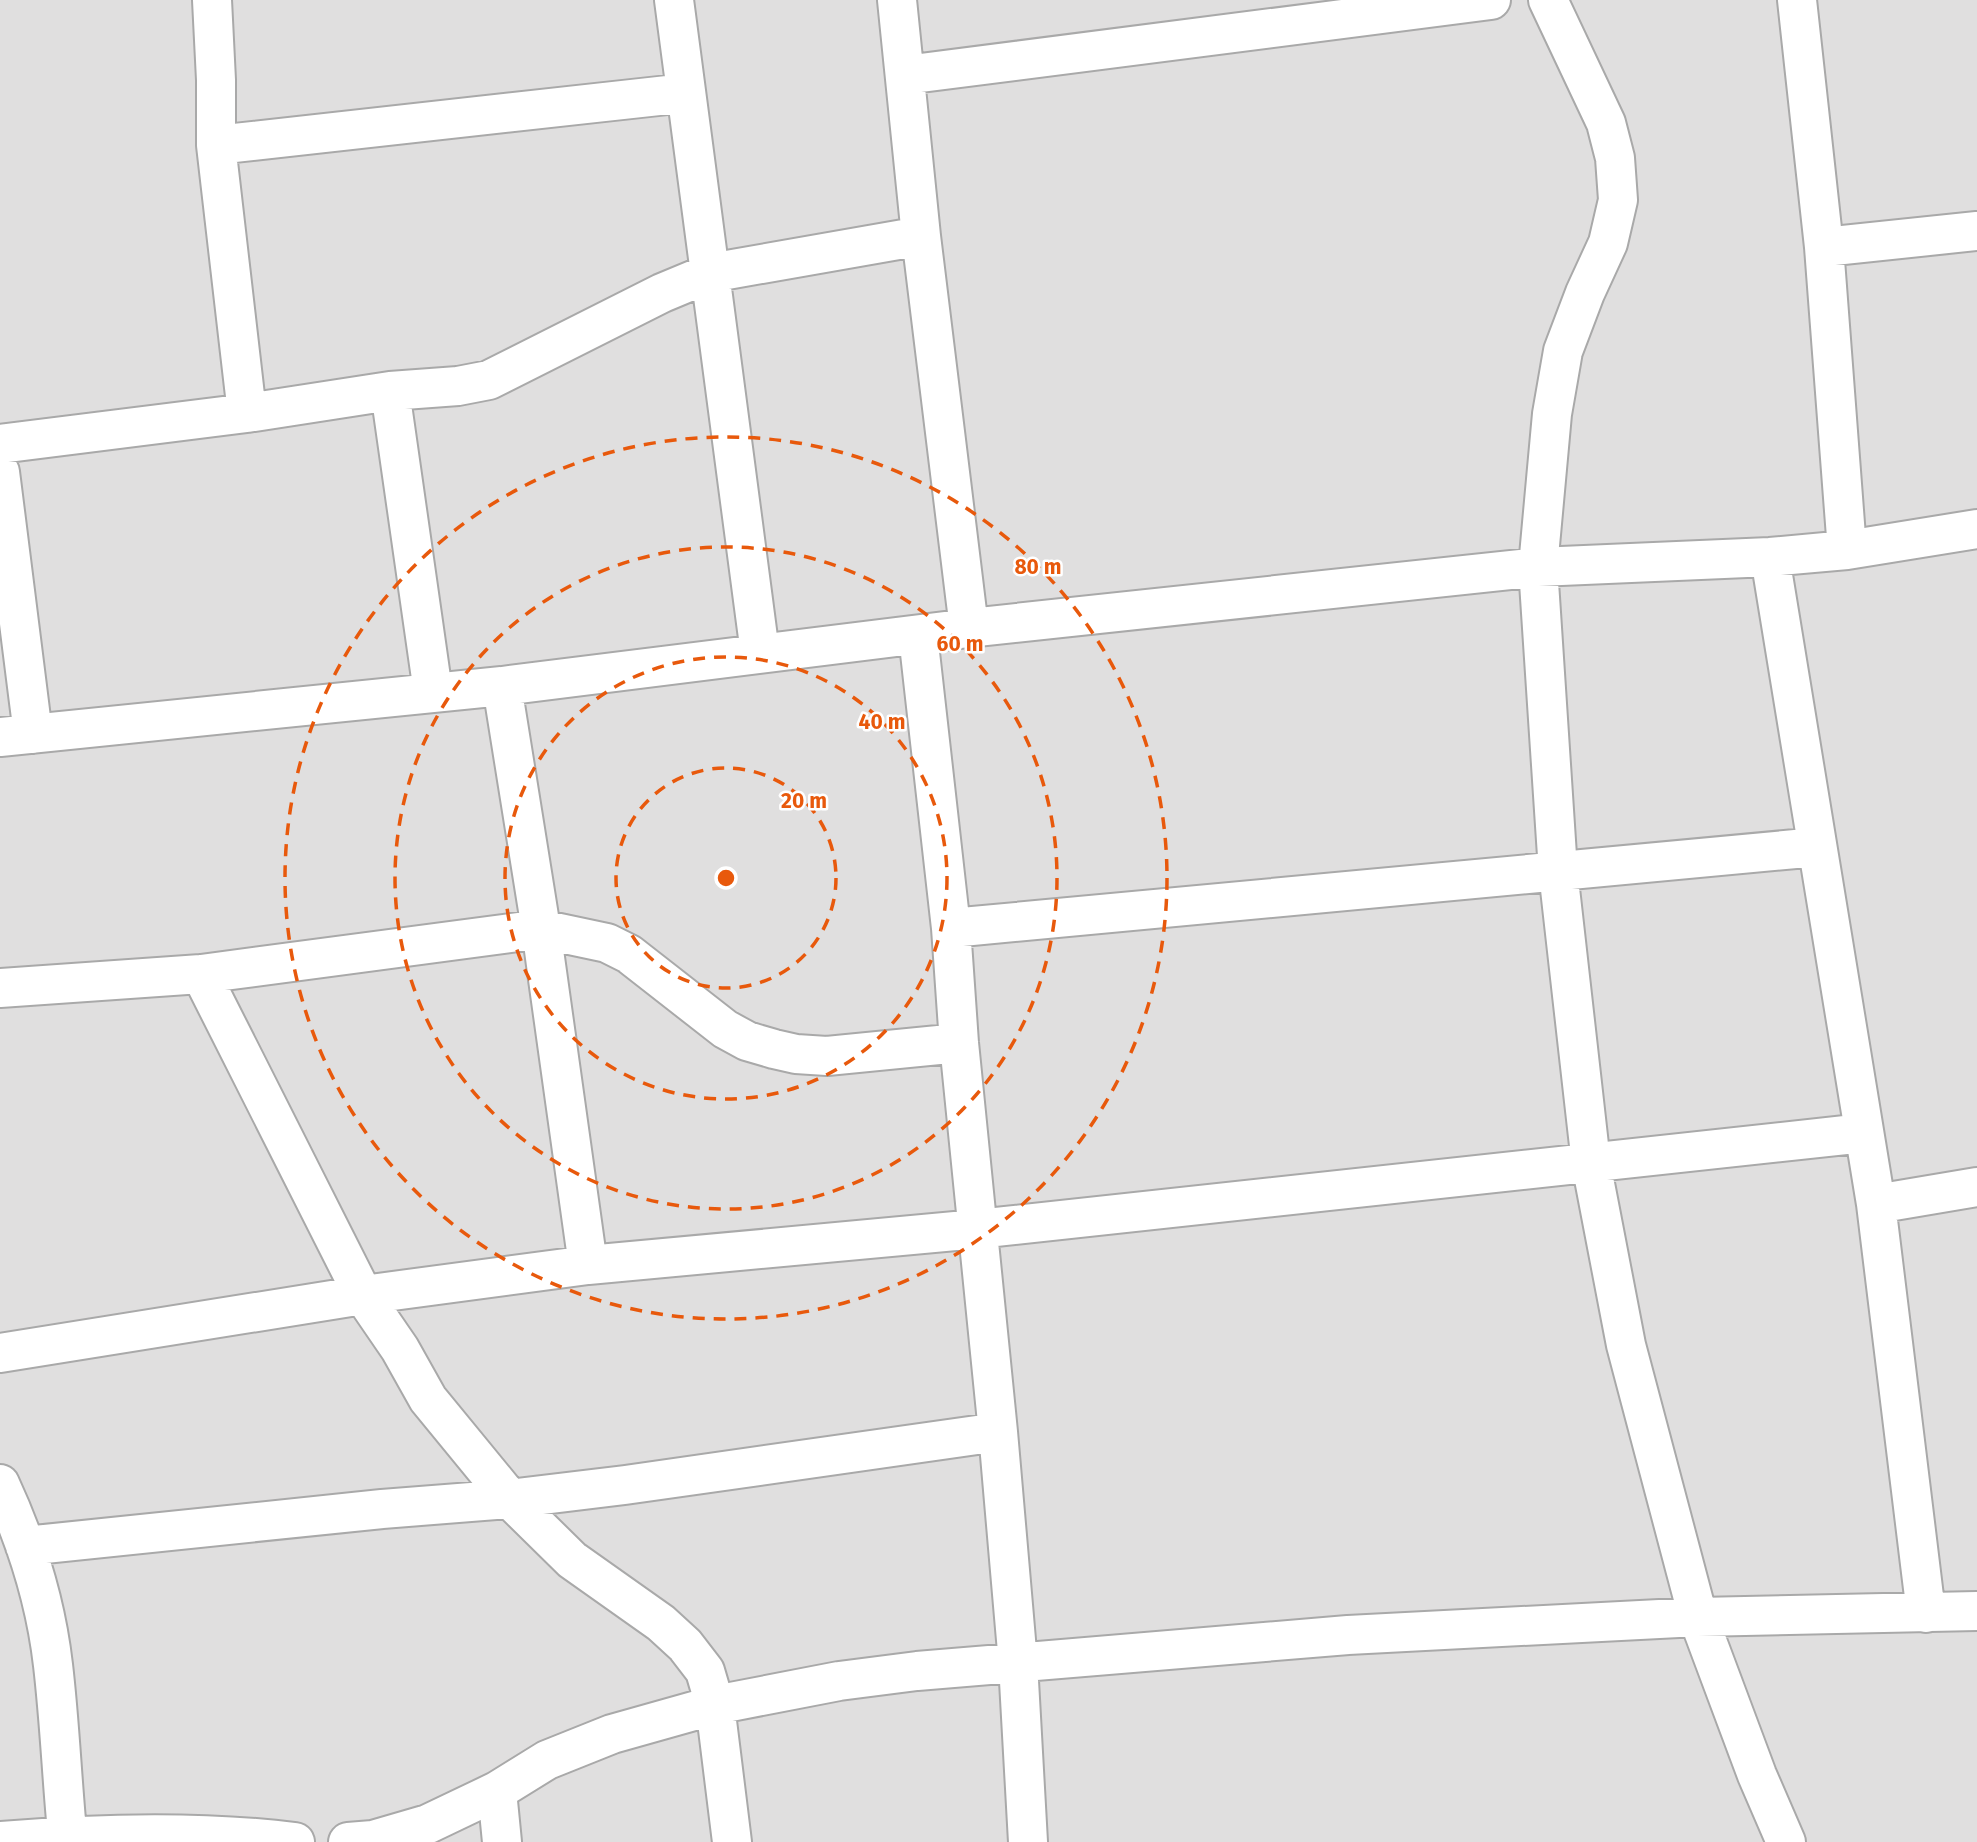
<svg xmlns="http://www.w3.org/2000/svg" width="1977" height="1842" font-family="'Fira Sans',sans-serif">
<rect width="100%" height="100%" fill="#f2efe9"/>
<path fill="#e0dfdf" d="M 0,0 L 1977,0 L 1977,1842 L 0,1842 Z"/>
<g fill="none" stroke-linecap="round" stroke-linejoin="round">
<defs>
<path id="street" d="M 212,0 L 216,80 L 216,145 L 247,413
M 674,0 L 760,653
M 897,0 L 921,236 L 969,628
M 1548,0 L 1606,123 L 1615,158 L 1618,200 L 1608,243 L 1585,293 L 1563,351 L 1552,414 L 1538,567 L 1558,871 L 1591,1163 L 1626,1345 L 1698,1617 L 1757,1775 L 1786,1842
M 1797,0 L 1824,247 L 1847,550
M 905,75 L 1491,0
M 216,145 L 686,93
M 1824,247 L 1977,231
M 390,391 L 433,692
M 0,444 L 247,413 L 390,391 L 458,386 L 489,380 L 662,293 L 710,273 L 921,236
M 0,472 L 33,734
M 1770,557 L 1876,1204 L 1926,1613
M 918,635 L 951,928 L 959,1043 L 998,1432 L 1018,1663 L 1028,1842
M 502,686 L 541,929 L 588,1265
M 0,737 L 502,686 L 969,628 L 1538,567 L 1770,557 L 1847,550 L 1977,529
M 951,928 L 1817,847
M 201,974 L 363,1295 L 400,1349 L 428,1399 L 510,1499 L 572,1560 L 661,1623 L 685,1645 L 705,1671 L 715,1705 L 732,1842
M 0,988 L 201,974 L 541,929 L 607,943 L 629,954 L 725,1029 L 747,1041 L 774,1049 L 796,1054 L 827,1056 L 959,1043
M 1876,1204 L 1977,1187
M 0,1353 L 363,1295 L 588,1265 L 977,1229 L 1864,1133
M 0,1484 C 26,1540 46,1604 53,1665 C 60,1724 62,1783 68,1842
M 25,1546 L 382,1509 L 510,1499 L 625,1485 L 998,1432
M 497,1791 L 502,1842
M 0,1841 C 97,1833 198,1830 295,1842
M 348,1842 L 373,1840 L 428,1824 L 497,1791 L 547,1760 L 612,1734 L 715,1705 L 839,1681 L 917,1671 L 1348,1635 L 1698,1617 L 1977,1611"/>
</defs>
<use href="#street" stroke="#a9a9a9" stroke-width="42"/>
<use href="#street" stroke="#fff" stroke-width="38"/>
</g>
<g fill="none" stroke="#e8590c" stroke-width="3.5" stroke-dasharray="12 9">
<circle cx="726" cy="878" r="110"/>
<circle cx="726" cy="878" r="221"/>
<circle cx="726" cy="878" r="331"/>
<circle cx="726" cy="878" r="441"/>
</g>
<circle cx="726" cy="878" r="10" fill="#e8590c" stroke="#fff" stroke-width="3.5"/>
<g font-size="21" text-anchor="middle" font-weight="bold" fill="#e8590c" stroke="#fff" stroke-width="5" stroke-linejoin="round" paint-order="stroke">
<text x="1038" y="574">80 m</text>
<text x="960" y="651">60 m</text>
<text x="882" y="729">40 m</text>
<text x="804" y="808">20 m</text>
</g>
</svg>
